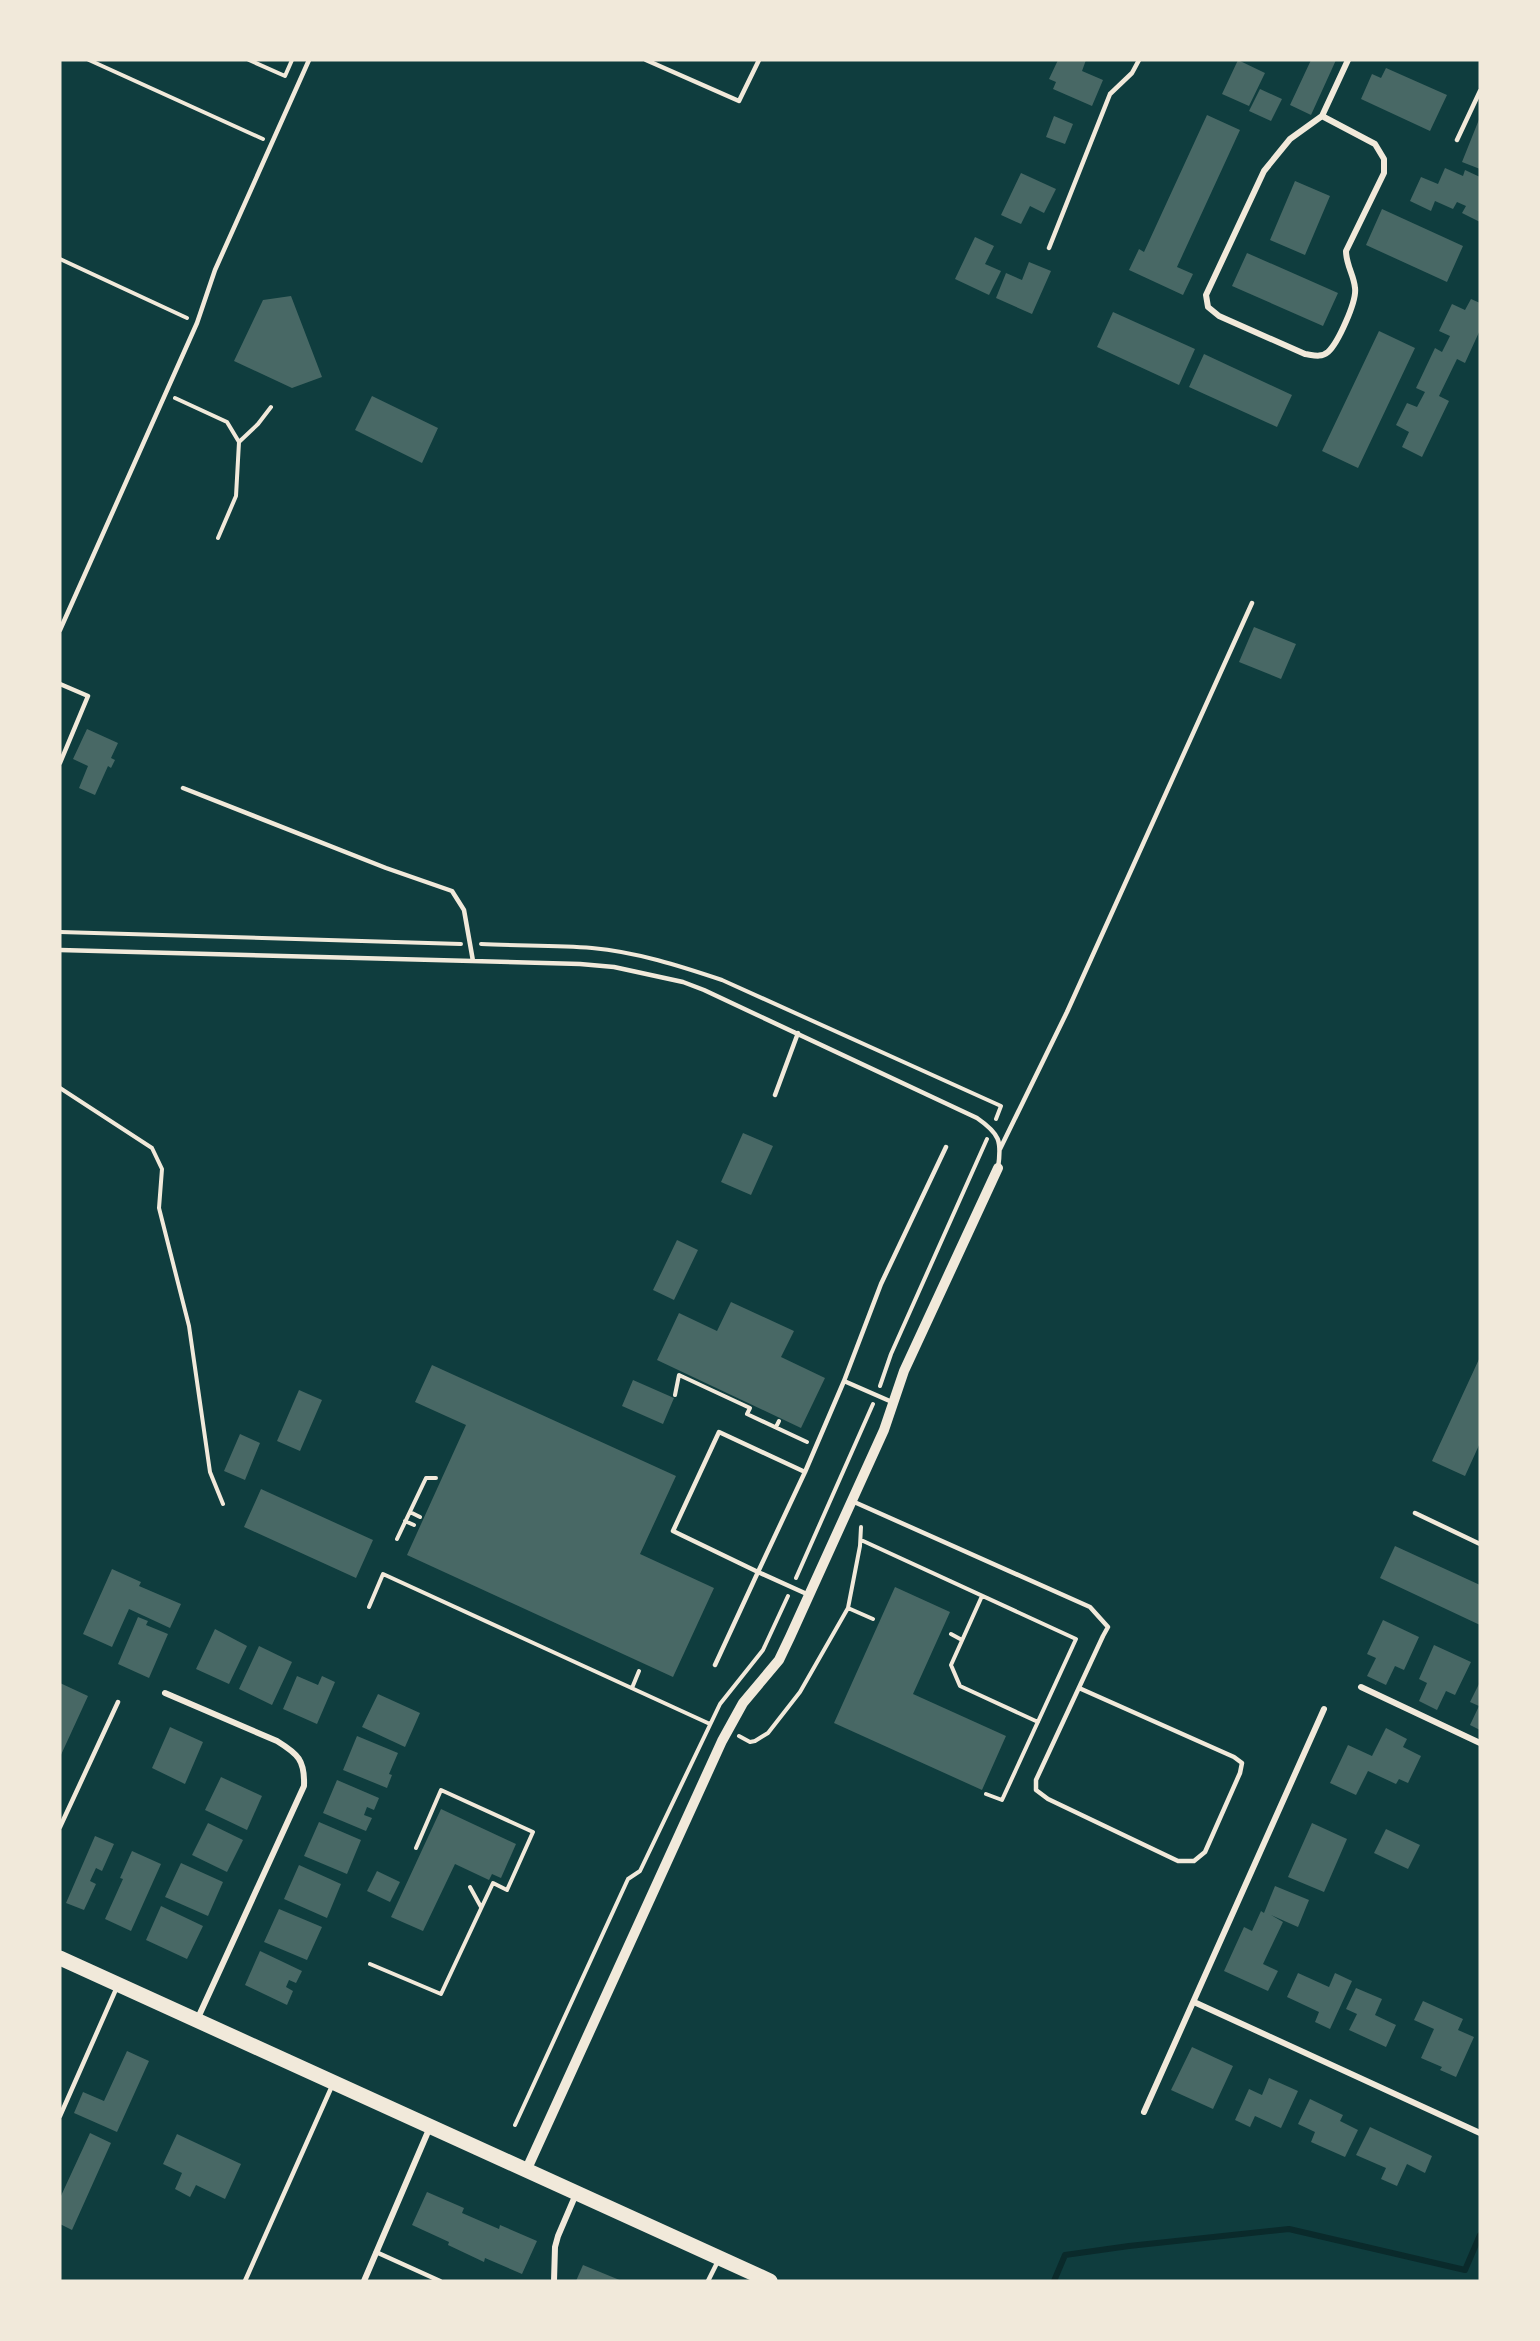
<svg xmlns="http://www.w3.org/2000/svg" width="1540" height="2341" font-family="'Varela Round',sans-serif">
<rect width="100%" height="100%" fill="#0f3d3e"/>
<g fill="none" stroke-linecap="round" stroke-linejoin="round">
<path stroke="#0a2a2b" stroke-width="6" d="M 1054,2281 L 1065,2255 L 1129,2246 L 1289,2229 L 1465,2270 L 1480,2235"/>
</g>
<path fill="#486865" d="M 1058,60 L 1086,60 L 1082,71 L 1103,80 L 1092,106 L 1053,89 L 1056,82 L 1049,79 Z
M 1238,60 L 1265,73 L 1249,106 L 1222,94 Z
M 1311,60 L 1336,60 L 1311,115 L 1290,105 Z
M 1386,68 L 1447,95 L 1430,131 L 1361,99 L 1372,74 L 1381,78 Z
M 1260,89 L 1282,99 L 1271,121 L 1249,111 Z
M 1207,115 L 1240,130 L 1177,267 L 1193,274 L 1183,295 L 1129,270 L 1139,249 L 1144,252 Z
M 1054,116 L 1073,124 L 1065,144 L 1046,137 Z
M 1480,117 L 1480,169 L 1462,162 Z
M 1445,168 L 1463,176 L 1465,170 L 1480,177 L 1480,222 L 1462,213 L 1466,206 L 1457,202 L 1453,209 L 1435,201 L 1431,211 L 1410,201 L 1421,177 L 1438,184 Z
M 1021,173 L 1056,189 L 1044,213 L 1030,206 L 1021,224 L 1001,215 Z
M 1295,181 L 1330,196 L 1305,255 L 1270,240 Z
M 1382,209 L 1463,246 L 1447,282 L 1366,245 Z
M 975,237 L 994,246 L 985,264 L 1001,271 L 989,295 L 955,279 Z
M 1247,253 L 1338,293 L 1323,326 L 1232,286 Z
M 1029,262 L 1051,271 L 1032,314 L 996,298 L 1006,273 L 1022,280 Z
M 291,296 L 322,377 L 292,388 L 234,361 L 263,300 Z
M 1471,299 L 1480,303 L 1480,330 L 1465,363 L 1457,359 L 1439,396 L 1449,401 L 1422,457 L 1402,447 L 1409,432 L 1396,425 L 1407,403 L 1417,407 L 1425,392 L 1416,388 L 1435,348 L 1442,352 L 1450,336 L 1439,331 L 1452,304 L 1465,310 Z
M 1113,312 L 1195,349 L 1179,385 L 1097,347 Z
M 1379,331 L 1415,348 L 1358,468 L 1322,451 Z
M 1204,354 L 1292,395 L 1277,427 L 1189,387 Z
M 372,396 L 438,428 L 422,463 L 355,430 Z
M 1254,627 L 1296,644 L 1281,679 L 1239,662 Z
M 87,729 L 118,743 L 111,758 L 115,760 L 111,768 L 108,766 L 95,795 L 79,788 L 88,766 L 73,759 Z
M 743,1133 L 773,1146 L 751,1195 L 721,1182 Z
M 677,1240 L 698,1250 L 674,1300 L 653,1290 Z
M 731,1302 L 794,1331 L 781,1357 L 825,1378 L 801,1428 L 657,1360 L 679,1313 L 717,1331 Z
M 1480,1357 L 1480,1443 L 1465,1476 L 1432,1461 Z
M 432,1365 L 676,1476 L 640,1554 L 714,1588 L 673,1677 L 407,1555 L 466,1425 L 415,1402 Z
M 633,1380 L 674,1398 L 663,1424 L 622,1406 Z
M 299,1390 L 322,1400 L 300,1451 L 277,1441 Z
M 240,1434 L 260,1443 L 245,1480 L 224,1471 Z
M 261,1489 L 373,1540 L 356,1578 L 244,1527 Z
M 1395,1546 L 1480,1585 L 1480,1625 L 1380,1578 Z
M 112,1569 L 141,1582 L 139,1586 L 181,1604 L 170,1628 L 129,1609 L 112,1647 L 83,1634 Z
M 895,1587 L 950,1612 L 913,1694 L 1006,1736 L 982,1790 L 834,1723 Z
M 138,1617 L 148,1621 L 146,1625 L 168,1634 L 149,1678 L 118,1664 Z
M 1383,1620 L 1419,1637 L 1404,1670 L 1395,1666 L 1386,1685 L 1367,1676 L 1376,1658 L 1367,1654 Z
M 215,1629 L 247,1646 L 229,1684 L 196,1669 Z
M 1434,1645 L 1471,1662 L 1455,1695 L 1446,1691 L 1437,1710 L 1419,1701 L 1427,1683 L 1419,1679 Z
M 259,1646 L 292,1662 L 272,1705 L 239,1689 Z
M 297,1676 L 318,1685 L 322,1676 L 335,1682 L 317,1724 L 283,1709 Z
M 1480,1682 L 1480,1730 L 1470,1725 L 1479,1706 L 1470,1702 Z
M 60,1683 L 88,1696 L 60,1757 Z
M 378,1694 L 420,1713 L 405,1747 L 362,1727 Z
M 170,1727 L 203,1742 L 185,1784 L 152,1768 Z
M 1386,1728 L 1407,1739 L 1403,1747 L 1421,1756 L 1408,1783 L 1399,1779 L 1396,1784 L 1368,1771 L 1356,1795 L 1330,1783 L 1348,1745 L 1372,1756 Z
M 357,1736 L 398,1753 L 389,1774 L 392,1775 L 387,1788 L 343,1770 Z
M 221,1777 L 262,1796 L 247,1830 L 205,1810 Z
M 337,1780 L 379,1798 L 374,1810 L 367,1807 L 364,1815 L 372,1818 L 366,1831 L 323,1813 Z
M 441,1809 L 516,1844 L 501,1878 L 492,1874 L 489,1880 L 455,1864 L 423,1931 L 391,1917 Z
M 319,1822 L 361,1840 L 347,1874 L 304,1856 Z
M 208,1823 L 243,1840 L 227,1872 L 192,1855 Z
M 1312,1823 L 1347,1839 L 1324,1892 L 1288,1877 Z
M 1386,1829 L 1420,1845 L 1408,1869 L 1374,1853 Z
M 95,1836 L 114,1844 L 102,1871 L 96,1868 L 90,1881 L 96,1884 L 84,1910 L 66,1903 Z
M 132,1851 L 161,1864 L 131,1931 L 105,1919 L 123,1879 L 120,1878 Z
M 181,1863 L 223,1882 L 208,1916 L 165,1897 Z
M 299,1865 L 341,1884 L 327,1918 L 284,1899 Z
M 377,1871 L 400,1882 L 390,1902 L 367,1891 Z
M 1275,1886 L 1309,1900 L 1298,1927 L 1271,1915 L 1283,1922 L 1263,1964 L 1278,1971 L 1268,1991 L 1224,1971 L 1244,1927 L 1252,1931 L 1261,1911 L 1264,1913 Z
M 161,1906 L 203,1926 L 187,1959 L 146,1940 Z
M 279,1909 L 322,1927 L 307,1960 L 264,1942 Z
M 260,1951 L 302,1971 L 296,1983 L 289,1980 L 286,1987 L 293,1991 L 287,2005 L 245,1985 Z
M 1298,1973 L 1329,1987 L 1335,1973 L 1352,1981 L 1330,2029 L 1315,2022 L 1319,2012 L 1287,1997 Z
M 1356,1988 L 1382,1999 L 1375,2015 L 1396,2025 L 1386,2047 L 1349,2030 L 1357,2014 L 1346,2009 Z
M 1423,2001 L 1463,2019 L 1458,2030 L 1474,2037 L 1456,2077 L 1440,2070 L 1442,2067 L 1421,2058 L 1434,2029 L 1414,2020 Z
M 1192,2047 L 1233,2066 L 1213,2109 L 1171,2090 Z
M 127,2051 L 149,2061 L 117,2132 L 74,2113 L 83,2092 L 104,2101 Z
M 1269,2078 L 1298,2091 L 1281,2128 L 1255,2116 L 1250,2127 L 1235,2120 L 1249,2089 L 1262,2095 Z
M 1310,2099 L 1343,2115 L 1340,2121 L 1358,2130 L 1345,2157 L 1311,2142 L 1315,2132 L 1298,2124 Z
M 1370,2127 L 1432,2156 L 1425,2173 L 1407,2164 L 1397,2186 L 1381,2179 L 1386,2168 L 1356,2155 Z
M 90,2133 L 111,2143 L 72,2230 L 60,2224 L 60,2198 Z
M 177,2134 L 241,2164 L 225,2199 L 196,2185 L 190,2197 L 175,2189 L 182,2173 L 163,2164 Z
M 427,2192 L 464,2208 L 462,2213 L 499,2229 L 500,2225 L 537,2241 L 522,2274 L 485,2258 L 484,2262 L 448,2245 L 449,2242 L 412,2225 Z
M 583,2265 L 622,2281 L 576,2281 Z"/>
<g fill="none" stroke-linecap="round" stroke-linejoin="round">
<path stroke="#f1e9da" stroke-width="4" d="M 89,60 L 263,139
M 249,60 L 285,76 L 292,60
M 60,259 L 187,318
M 175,398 L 227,422 L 239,442 L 236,496 L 218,538
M 239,442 L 258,424 L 271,407
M 60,932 L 461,944
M 481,944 C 517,946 555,945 592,948 C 637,952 680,966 722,980 L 1001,1106 L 996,1119
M 60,1088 L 152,1148 L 162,1169 L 159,1208 L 189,1326 L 210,1472 L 223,1504
M 880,1386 L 891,1354 L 987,1139
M 675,1395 L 679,1375 L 750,1408 L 747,1414 L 807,1442
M 776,1427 L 779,1421
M 410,1512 L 420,1517
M 405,1521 L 414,1525
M 397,1539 L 426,1478 L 436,1478
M 861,1540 L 1076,1639 L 1002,1800 L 986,1794
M 796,1578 L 873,1404
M 982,1596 L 951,1665 L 960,1686 L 1038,1722
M 369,1607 L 383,1574 L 710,1724
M 848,1608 L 873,1619
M 951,1634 L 962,1640
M 632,1688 L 639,1671
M 739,1736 L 750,1742 L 755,1741 L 768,1733 L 800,1692 L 848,1608 L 860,1546 L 861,1527
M 470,1887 L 481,1907
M 370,1964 L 441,1994 L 493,1883 L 507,1890 L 533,1832 L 441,1790 L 416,1848
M 515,2125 L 628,1879 L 640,1871 L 720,1704 L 763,1650 L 788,1596"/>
<path stroke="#f1e9da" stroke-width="4.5" d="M 646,60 L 739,101 L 759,60
M 1457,140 L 1480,91
M 1049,248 L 1110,94 L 1132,73 L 1139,60
M 60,630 L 197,323 L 215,270 L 309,60
M 60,684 L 88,696 L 60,763
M 183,788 L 386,868 L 452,891 L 464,910 L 473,961
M 60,950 L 580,964 L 614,967 L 683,982 L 704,990 L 977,1118 C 1000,1134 1002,1141 998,1168
M 775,1095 L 798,1033
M 1000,1149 L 1067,1012 L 1252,603
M 844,1381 L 881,1284 L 946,1147
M 719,1432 L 805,1472 L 758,1572 L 673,1531 Z
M 805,1472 L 844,1381 L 892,1402
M 852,1501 L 1090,1607 L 1108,1627 L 1103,1636 L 1036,1780 L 1036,1790 L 1048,1799 L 1178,1861 L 1194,1861 L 1205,1852 L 1240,1773 L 1242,1763 L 1234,1757 L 1079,1688
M 1415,1513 L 1480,1544
M 715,1665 L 758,1572 L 809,1595
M 60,1827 L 118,1702
M 60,2116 L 117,1987
M 376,2252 L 440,2281
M 245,2281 L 332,2086
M 708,2281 L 718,2261"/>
<path stroke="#f1e9da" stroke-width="6" d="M 1322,116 L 1375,144 L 1384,159 L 1384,173 L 1346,251 C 1346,265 1354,275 1355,288 C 1357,301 1338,343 1328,352 C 1321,358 1313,355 1305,354 L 1219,316 L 1208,307 L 1206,295 L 1264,171 L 1290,139 L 1322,116 L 1348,60
M 1361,1687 L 1480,1743
M 165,1693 L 277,1741 C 298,1754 305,1760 304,1786 L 197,2020
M 1194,2002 L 1480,2133
M 1144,2112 L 1324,1709
M 364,2281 L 430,2127
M 554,2281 L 555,2247 L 558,2236 L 576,2194"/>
<path stroke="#f1e9da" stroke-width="10" d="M 526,2171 L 722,1741 L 743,1703 L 779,1660 L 790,1637 L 884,1430 L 904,1371 L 998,1168"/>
<path stroke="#f1e9da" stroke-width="15" d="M 60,1958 L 770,2281"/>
</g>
<rect width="1540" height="2341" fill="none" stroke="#f1e9da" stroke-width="123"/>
</svg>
